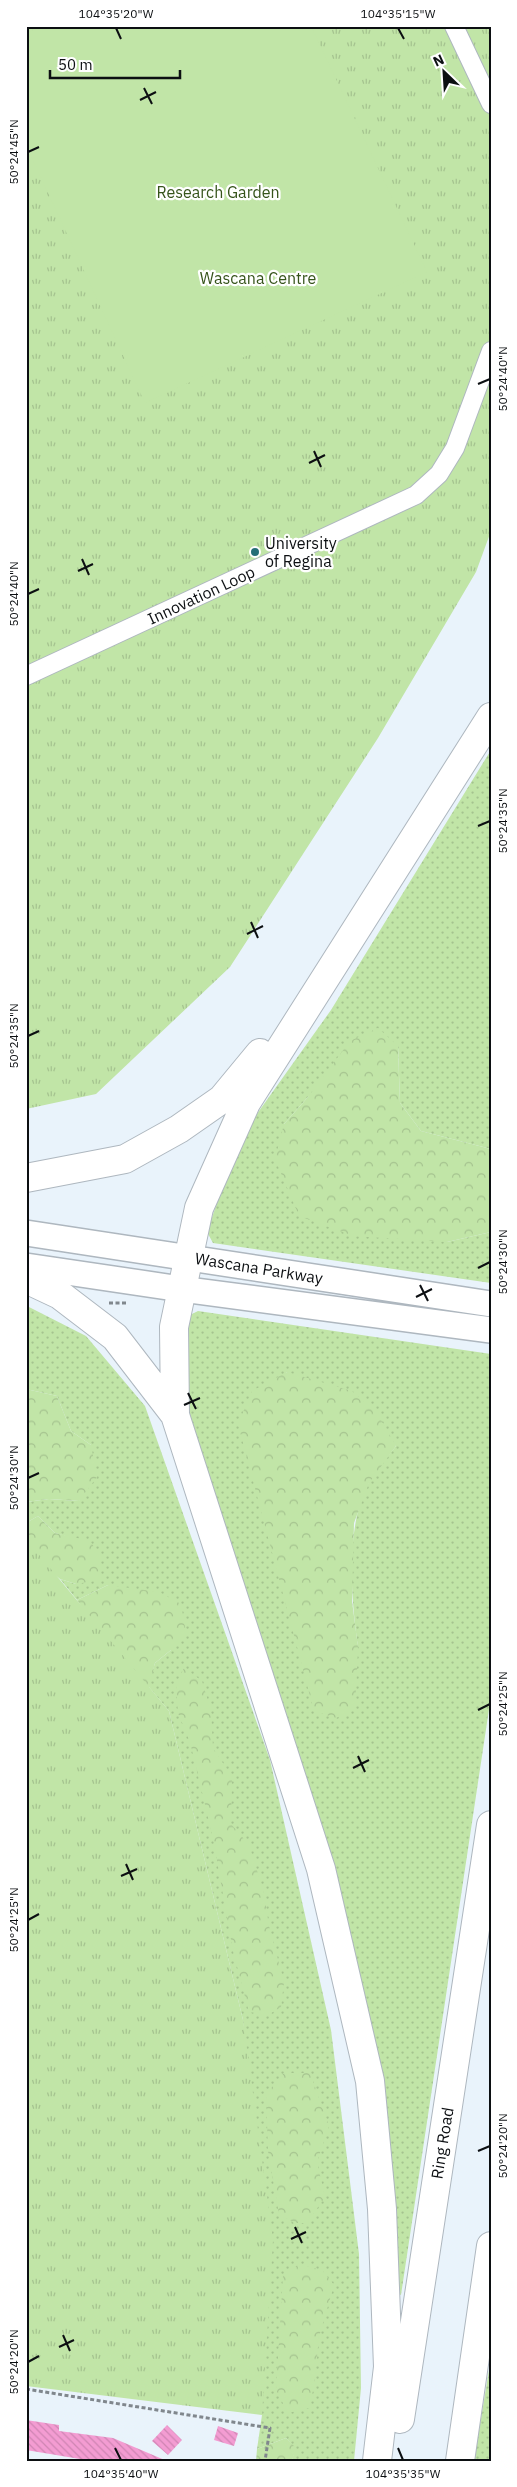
<svg xmlns="http://www.w3.org/2000/svg" width="517" height="2487" font-family="'IBM Plex Sans',sans-serif">
<defs>
<pattern id="grass-dots" width="8" height="8" patternUnits="userSpaceOnUse" patternTransform="scale(1.25)"><rect width="8" height="8" fill="#c1e5a7"/><path d="M2 2h.1M6 6h.1" fill="none" stroke="#a5c38f" stroke-width="1.8" stroke-linecap="round"/></pattern>
<pattern id="forest-crowns" width="20" height="18" patternUnits="userSpaceOnUse" patternTransform="scale(1.25)"><rect width="20" height="18" fill="#c1e5a7"/><path d="M2 6a3 3 0 1 1 6 0M12 15a3 3 0 1 1 6 0" fill="none" stroke="#a5c38f"/></pattern>
<pattern id="park-tufts" width="24" height="20" patternUnits="userSpaceOnUse" patternTransform="scale(1.25)"><rect width="24" height="20" fill="#c1e5a7"/><path d="M3 7l-1-3M5 7V3M7 7l1-3M15 17l-1-3M17 17v-4M19 17l1-3" fill="none" stroke="#a5c38f"/></pattern>
<pattern id="building-back-hatch" width="6" height="6" patternUnits="userSpaceOnUse" patternTransform="scale(1.25)"><rect width="6" height="6" fill="#f39cd2"/><path d="M-1 5l2 2M0 0l6 6M5-1l2 2" fill="none" stroke="#cf85b3"/></pattern>
</defs>
<rect width="100%" height="100%" fill="#e9f3fb"/>
<path fill="url(#grass-dots)" fill-rule="evenodd" d="M 491,750 L 491,1149 L 421,1131 L 400,1103 L 398,1046 L 308,1097 L 284,1124 L 447,1242 L 491,1232 L 491,1283 L 213,1243 L 207,1232 L 239,1139 L 331,1010 Z
M 29,1307 L 86,1336 L 145,1406 L 270,1760 L 331,2030 L 359,2254 L 361,2388 L 354,2461 L 292,2461 L 295,2448 L 286,2438 L 257,2449 L 262,2415 L 243,2020 L 169,1711 L 148,1686 L 155,1663 L 171,1650 L 108,1585 L 77,1600 L 60,1579 L 76,1584 L 69,1537 L 55,1533 L 38,1516 L 26,1523 L 26,1502 L 49,1499 L 79,1501 L 91,1445 L 71,1431 L 57,1396 L 26,1389 Z
M 198,1311 L 491,1354 L 491,1696 L 401,2295 L 393,2292 L 376,2065 L 187,1418 L 186,1317 ZM 286,1372 L 396,1446 C 387,1458 375,1470 368,1484 C 345,1530 351,1597 358,1647 Z
M 491,2358 L 491,2458 L 490,2461 L 474,2461 Z"/>
<path fill="url(#forest-crowns)" d="M 378,1028 L 398,1046 L 400,1103 L 421,1131 L 491,1149 L 491,1232 L 447,1242 L 353,1236 L 299,1216 L 275,1159 L 284,1124 L 308,1097 L 350,1041 Z
M 287,1372 L 352,1391 L 377,1413 L 396,1446 L 369,1483 L 354,1523 L 352,1601 L 358,1647 L 355,1709 L 336,1718 L 314,1711 L 238,1424 L 252,1391 Z
M 26,1389 L 57,1396 L 71,1431 L 91,1445 L 97,1477 L 79,1501 L 49,1499 L 26,1502 Z
M 38,1516 L 55,1533 L 90,1541 L 100,1556 L 100,1580 L 76,1584 L 60,1579 L 26,1552 L 26,1523 Z
M 108,1585 L 159,1592 L 181,1604 L 186,1633 L 171,1650 L 155,1663 L 145,1704 L 77,1600 Z
M 184,1668 L 202,1681 L 211,1711 L 213,1748 L 232,1777 L 231,1824 L 249,1845 L 264,1893 L 269,1926 L 284,1982 L 281,2007 L 268,2015 L 249,2012 L 233,1951 L 213,1838 L 190,1742 L 178,1713 L 176,1684 Z
M 284,2073 L 310,2073 L 329,2126 L 317,2162 L 325,2197 L 307,2223 L 294,2223 L 279,2214 L 268,2151 L 266,2094 Z
M 299,2264 L 322,2270 L 334,2285 L 319,2337 L 314,2386 L 309,2408 L 288,2413 L 276,2390 L 283,2276 Z
M 286,2438 L 296,2448 L 292,2461 L 256,2461 L 257,2449 Z"/>
<path fill="url(#park-tufts)" d="M 26,26 L 491,26 L 491,531 L 476,572 L 378,738 L 230,967 L 96,1094 L 26,1109 Z
M 26,1539 L 169,1711 L 243,2020 L 273,2240 L 262,2415 L 26,2386 Z"/>
<path fill="#c1e5a7" d="M 41,26 L 311,26 L 427,272 L 145,403 L 26,145 L 26,33 Z"/>
<path fill="url(#building-back-hatch)" d="M 26,2420 L 59,2425 L 59,2431 L 113,2438 L 167,2461 L 92,2461 L 26,2450 Z
M 167,2425 L 182,2440 L 168,2455 L 152,2441 Z
M 218,2426 L 238,2433 L 234,2446 L 214,2440 Z"/>
<g fill="none" stroke-linecap="round" stroke-linejoin="round">
<defs>
<path id="minor" d="M 454,26 L 491,104
M 26,676 L 416,495 L 439,474 L 455,448 L 491,351"/>
<path id="secondary" d="M 26,1233 L 491,1304
M 26,1266 L 181,1289 L 491,1330"/>
<path id="motorway" d="M 26,1178 L 125,1159 L 179,1129 L 222,1099 L 260,1053
M 26,1279 L 60,1295 L 115,1337 L 175,1415
M 400,2419 L 491,1825
M 377,2461 L 388,2367 L 382,2209 L 370,2081 L 321,1869 L 175,1415 L 174,1327 L 199,1208 L 246,1103 L 491,717
M 460,2461 L 491,2246"/>
</defs>
<use href="#minor" stroke="#aeb7bf" stroke-width="20"/>
<use href="#secondary" stroke="#aeb7bf" stroke-width="28"/>
<use href="#motorway" stroke="#aeb7bf" stroke-width="30"/>
<path stroke="#80878d" stroke-width="3" stroke-dasharray="4 2.5" stroke-linecap="butt" d="M 109,1303 L 126,1303
M 26,2389 L 270,2428 L 265,2461"/>
<use href="#minor" stroke="#fff" stroke-width="18"/>
<use href="#secondary" stroke="#fff" stroke-width="25"/>
<use href="#motorway" stroke="#fff" stroke-width="28"/>
</g>
<path fill="none" stroke="#0c0f12" stroke-width="2" d="M 116,28 L 121,39M 398,28 L 404,39M 144,88 L 152,104M 140,100 L 156,92M 28,152 L 39,147M 478,384 L 490,379M 314,451 L 321,467M 309,463 L 325,455M 82,559 L 89,575M 78,571 L 93,564M 28,594 L 39,589M 478,826 L 490,821M 251,922 L 258,938M 247,934 L 263,926M 28,1036 L 39,1031M 478,1268 L 490,1262M 420,1285 L 428,1301M 416,1297 L 432,1289M 188,1393 L 196,1409M 184,1405 L 200,1398M 28,1478 L 39,1473M 478,1710 L 490,1704M 358,1756 L 365,1772M 353,1768 L 369,1760M 126,1864 L 133,1880M 121,1876 L 137,1869M 28,1920 L 39,1914M 478,2151 L 490,2146M 295,2227 L 302,2243M 291,2239 L 306,2232M 63,2335 L 70,2351M 59,2347 L 74,2340M 28,2362 L 39,2356M 115,2448 L 121,2460M 398,2448 L 403,2460"/>
<circle fill="#256e77" stroke="#fff" stroke-width="2" cx="255" cy="552" r="5"/>
<g text-anchor="middle" dominant-baseline="central" stroke-width="4.5" stroke-linejoin="round" paint-order="stroke">
<g font-size="16" fill="#36541b" stroke="#fff">
<text x="218" y="192">Research Garden</text>
<text x="258" y="278">Wascana Centre</text>
</g>
<g font-size="16" fill="#0c0f12" stroke="#fff" text-anchor="start">
<text x="265" y="543">University<tspan x="265" dy="18">of Regina</tspan></text>
</g>
<g font-size="16" fill="#0c0f12" stroke="#fff">
<text transform="translate(201 595) rotate(-25)">Innovation Loop</text>
<text transform="translate(259 1268) rotate(9)">Wascana Parkway</text>
<text transform="translate(442 2143) rotate(-81)">Ring Road</text>
</g>
</g>
<rect width="517" height="2487" fill="none" stroke="#ffffff" stroke-width="55"/>
<g transform="translate(444 72) rotate(335)" stroke="#ffffff" stroke-width="4" paint-order="stroke">
<path d="M0-4L9 19L0 12L-9 19Z" fill="#0c0f12"/>
<text y="-8" font-size="14" font-weight="bold" text-anchor="middle" fill="#0c0f12">N</text>
</g>
<path d="M50 70v8h130v-8" fill="none" stroke="#0c0f12" stroke-width="2.5"/>
<text x="58" y="70" font-size="15" fill="#0c0f12" stroke="#ffffff" stroke-width="4" paint-order="stroke">50 m</text>
<rect x="28" y="28" width="462" height="2432" fill="none" stroke="#0c0f12" stroke-width="2"/>
<g font-size="12" text-anchor="middle" fill="#0c0f12">
<text x="116" y="18">104°35'20"W</text>
<text x="398" y="18">104°35'15"W</text>
<text transform="translate(14 152) rotate(-90)" y="4">50°24'45"N</text>
<text transform="translate(503 379) rotate(-90)" y="4">50°24'40"N</text>
<text transform="translate(14 594) rotate(-90)" y="4">50°24'40"N</text>
<text transform="translate(503 821) rotate(-90)" y="4">50°24'35"N</text>
<text transform="translate(14 1036) rotate(-90)" y="4">50°24'35"N</text>
<text transform="translate(503 1262) rotate(-90)" y="4">50°24'30"N</text>
<text transform="translate(14 1478) rotate(-90)" y="4">50°24'30"N</text>
<text transform="translate(503 1704) rotate(-90)" y="4">50°24'25"N</text>
<text transform="translate(14 1920) rotate(-90)" y="4">50°24'25"N</text>
<text transform="translate(503 2146) rotate(-90)" y="4">50°24'20"N</text>
<text transform="translate(14 2362) rotate(-90)" y="4">50°24'20"N</text>
<text x="121" y="2478">104°35'40"W</text>
<text x="403" y="2478">104°35'35"W</text>
</g>
</svg>
